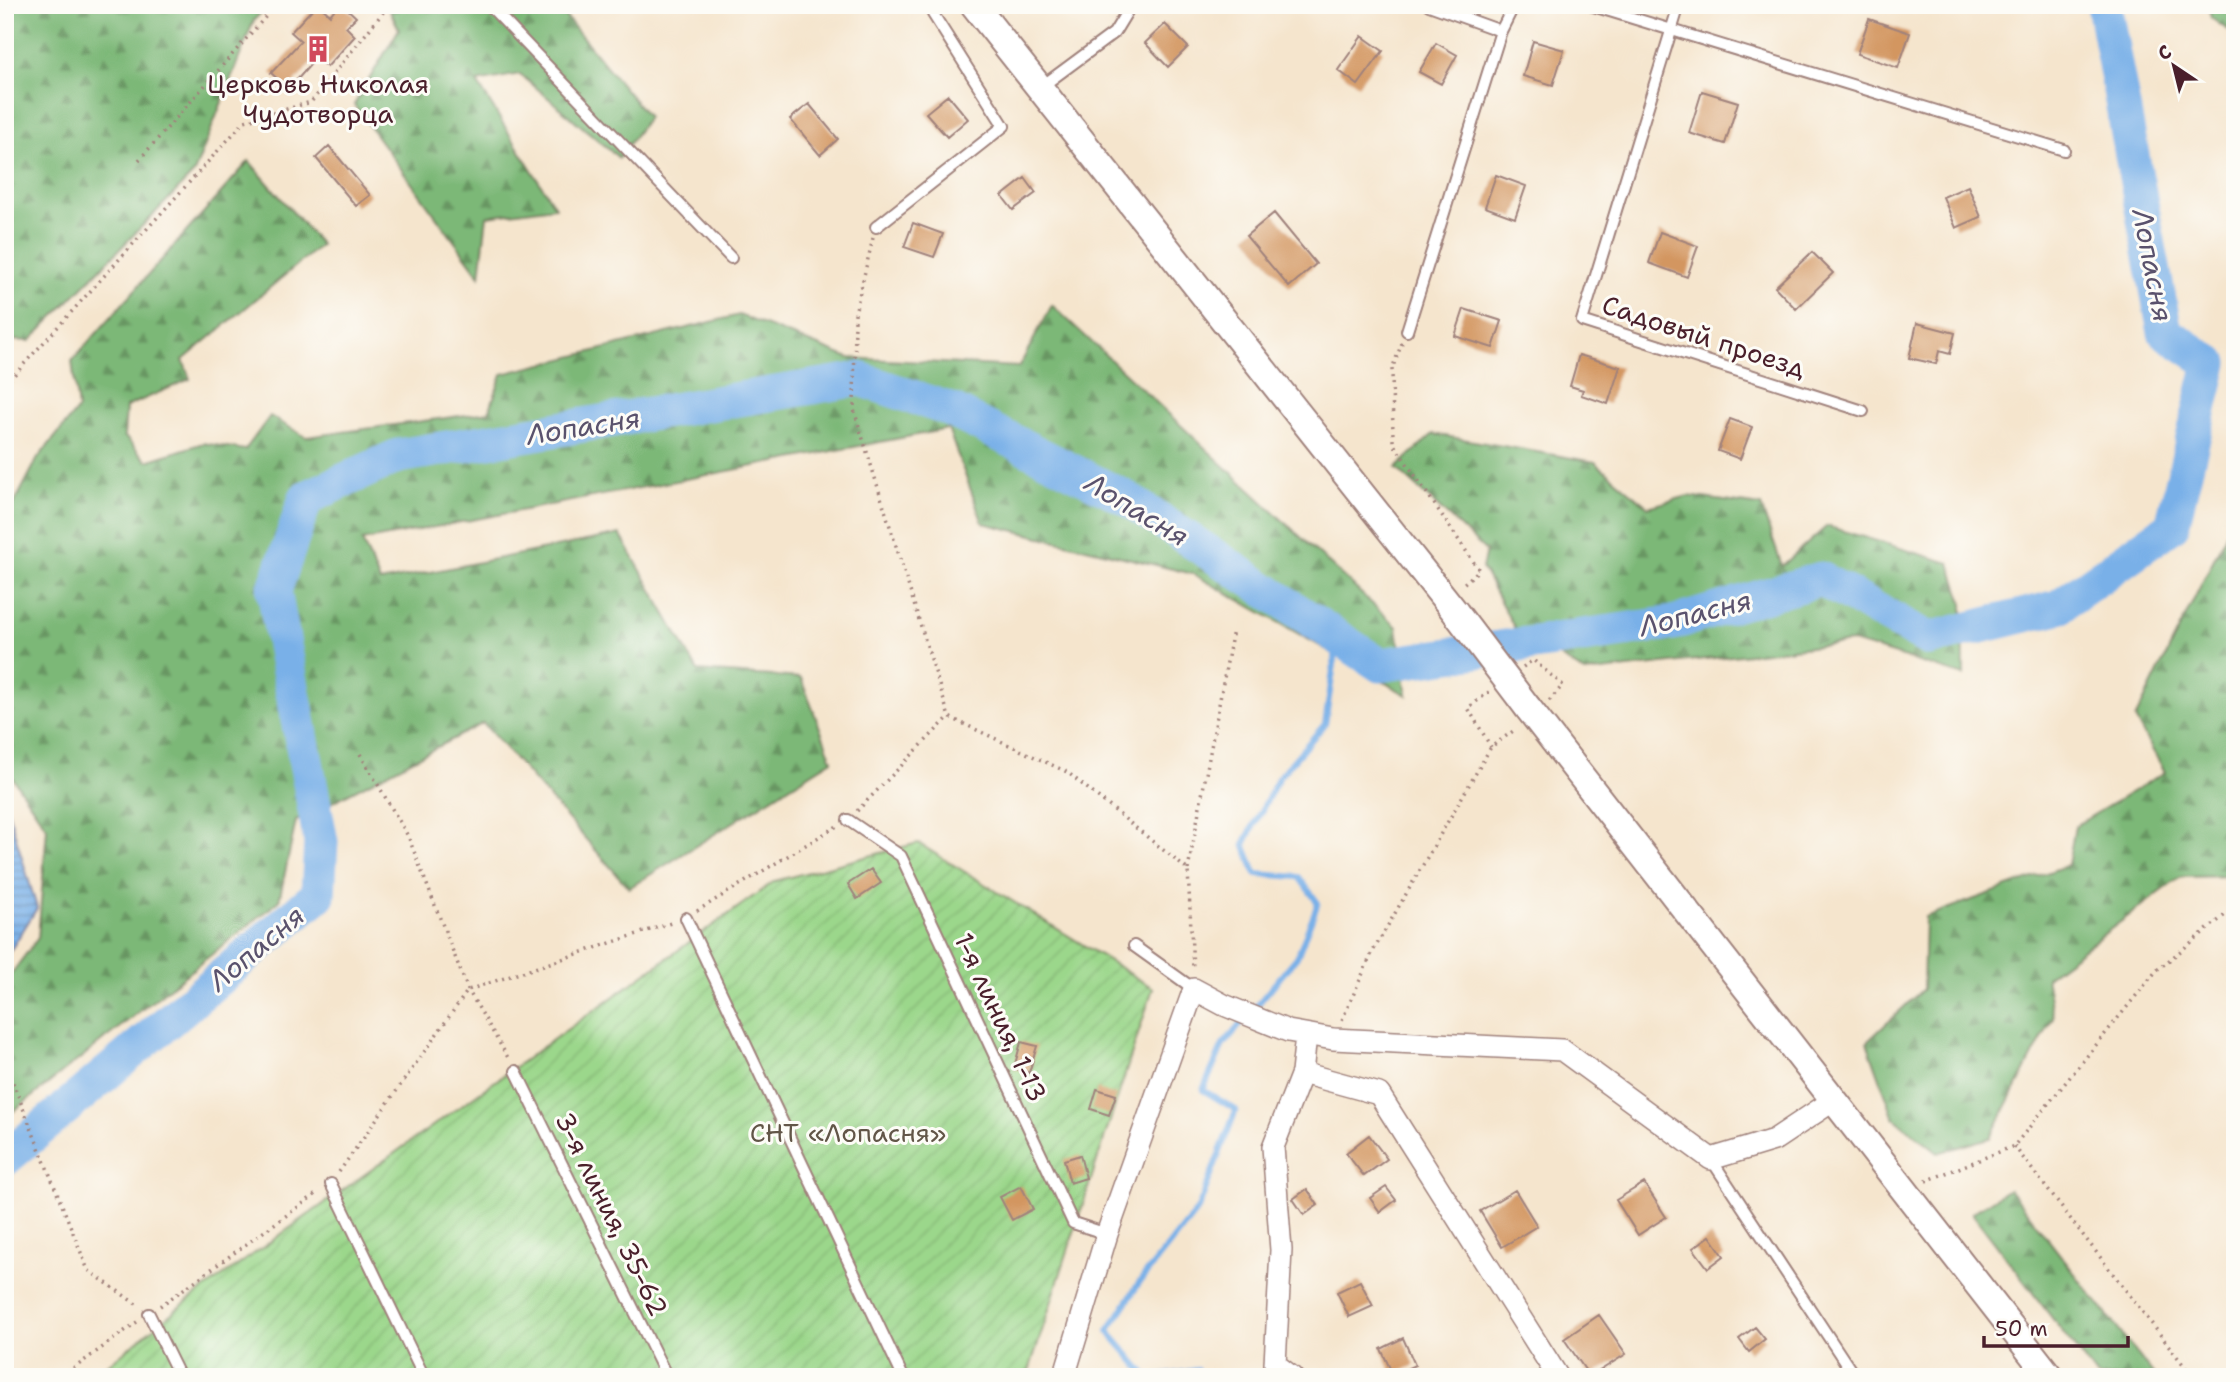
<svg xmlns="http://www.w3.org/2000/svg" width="2240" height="1382" font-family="'Shantell Sans',sans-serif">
<defs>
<pattern id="forest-firs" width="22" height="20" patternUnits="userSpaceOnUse" patternTransform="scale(1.75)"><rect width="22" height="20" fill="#7cb877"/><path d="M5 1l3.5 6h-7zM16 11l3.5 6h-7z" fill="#689562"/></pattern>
<pattern id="garden-furrows" width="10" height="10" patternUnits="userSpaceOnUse" patternTransform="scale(1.75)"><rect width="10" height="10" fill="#9bd78b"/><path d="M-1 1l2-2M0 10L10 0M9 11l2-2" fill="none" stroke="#87b878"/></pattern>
<pattern id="water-rules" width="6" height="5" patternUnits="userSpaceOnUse" patternTransform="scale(1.75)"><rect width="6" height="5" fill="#79b0e8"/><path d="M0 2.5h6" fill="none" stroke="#658fbc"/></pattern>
</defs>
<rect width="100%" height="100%" fill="#fdfcf7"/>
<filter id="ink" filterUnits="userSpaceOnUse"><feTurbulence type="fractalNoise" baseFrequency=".0143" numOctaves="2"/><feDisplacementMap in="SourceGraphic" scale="14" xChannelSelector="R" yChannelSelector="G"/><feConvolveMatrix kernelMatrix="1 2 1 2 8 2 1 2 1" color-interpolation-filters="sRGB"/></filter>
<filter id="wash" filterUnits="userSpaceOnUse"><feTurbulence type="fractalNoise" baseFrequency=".00686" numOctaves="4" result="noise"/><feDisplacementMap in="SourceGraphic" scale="28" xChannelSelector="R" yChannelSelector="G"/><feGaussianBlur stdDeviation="1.57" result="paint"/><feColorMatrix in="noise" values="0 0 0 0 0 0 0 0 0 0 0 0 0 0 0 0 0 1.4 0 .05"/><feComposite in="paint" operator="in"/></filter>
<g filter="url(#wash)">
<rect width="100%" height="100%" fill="#f5e5cd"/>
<path fill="url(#forest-firs)" stroke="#636c51" stroke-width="2" d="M 5,5 L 269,5 L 254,20 L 194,173 L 30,341 L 5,340 Z
M 387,5 L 556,5 L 648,117 L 619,158 L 520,74 L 477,82 L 555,207 L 487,216 L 480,276 L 354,105 L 399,29 Z
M 2208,5 L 2235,5 L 2235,35 L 2211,18 Z
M 249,161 L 321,245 L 183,360 L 190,379 L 126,407 L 124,436 L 147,461 L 203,443 L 245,450 L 270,416 L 306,437 L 489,412 L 502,374 L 739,315 L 849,358 L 1019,367 L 1052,305 L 1397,627 L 1407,695 L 1193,574 L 983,523 L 948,429 L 362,541 L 380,582 L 620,534 L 698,671 L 801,678 L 832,760 L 629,888 L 483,723 L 296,821 L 279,901 L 5,1118 L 5,982 L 38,938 L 47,828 L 5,767 L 5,521 L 38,458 L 78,409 L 72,361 Z
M 1433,434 L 1595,462 L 1648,507 L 1688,496 L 1761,506 L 1782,566 L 1827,526 L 1950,563 L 1963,603 L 1964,676 L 1853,642 L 1585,673 L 1514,627 L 1482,568 L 1486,551 L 1396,468 Z
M 2235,516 L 2235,876 L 2181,877 L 2046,977 L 2053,1017 L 1990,1138 L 1938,1153 L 1894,1118 L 1867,1042 L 1923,989 L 1925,917 L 2068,865 L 2075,826 L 2165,772 L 2135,719 Z
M 2009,1189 L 2155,1377 L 2097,1377 L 1972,1213 Z"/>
<path fill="url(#garden-furrows)" stroke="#727b5b" stroke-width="2" d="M 918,843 L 1153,988 L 1027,1377 L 93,1377 L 178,1308 L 775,881 Z"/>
<path fill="url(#water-rules)" stroke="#62688a" stroke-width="2" d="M 5,801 L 37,908 L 5,959 Z"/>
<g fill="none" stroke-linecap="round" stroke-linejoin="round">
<path stroke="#79b0e8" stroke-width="6" d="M 1252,1011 L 1297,957 L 1318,903 L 1299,877 L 1256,874 L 1244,844 L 1279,777 L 1325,724 L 1338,638
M 1148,1377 L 1108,1331 L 1141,1280 L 1198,1209 L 1236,1110 L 1203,1090 L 1223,1045 L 1245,1019
M 1156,1377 L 1197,1370 L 1199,1377"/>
<path stroke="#79b0e8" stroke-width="35" d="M 5,1159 L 318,895 L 321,842 L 274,591 L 306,498 L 398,456 L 860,379 L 951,410 L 1126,498 L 1380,665 L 1673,623 L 1821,579 L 1929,639 L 2058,607 L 2172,526 L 2211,363 L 2165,332 L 2104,5"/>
</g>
<g id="blocks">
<path fill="#d39661" d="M 316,5 L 319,5 L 330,15 L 338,5 L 343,5 L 356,17 L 346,27 L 355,36 L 327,67 L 316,58 L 289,89 L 271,73 L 301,41 L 291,32 Z
M 1869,19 L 1910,33 L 1898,68 L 1857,54 Z
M 1165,24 L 1188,47 L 1168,67 L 1145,43 Z
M 1362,36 L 1383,51 L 1358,85 L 1338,70 Z
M 1533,41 L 1564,50 L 1553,85 L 1523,76 Z
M 1436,43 L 1457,55 L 1441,84 L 1419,72 Z
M 1702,91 L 1738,102 L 1725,144 L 1689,133 Z
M 948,95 L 968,119 L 947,137 L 926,113 Z
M 809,104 L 838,139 L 820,155 L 790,119 Z
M 329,146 L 370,195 L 356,206 L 316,158 Z
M 1496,175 L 1526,186 L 1515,218 L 1485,207 Z
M 1025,178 L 1036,193 L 1013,210 L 1002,196 Z
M 1968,186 L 1981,217 L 1956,228 L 1943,197 Z
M 1274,213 L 1316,264 L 1289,287 L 1246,236 Z
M 913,223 L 943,234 L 934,257 L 904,247 Z
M 1660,232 L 1698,246 L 1687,277 L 1649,263 Z
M 1812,252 L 1833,273 L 1796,309 L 1775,287 Z
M 1464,309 L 1502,321 L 1493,348 L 1455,336 Z
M 1917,323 L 1955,333 L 1950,354 L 1939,351 L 1936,364 L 1909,358 Z
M 1579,355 L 1620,367 L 1608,404 L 1581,395 L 1583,390 L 1570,386 Z
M 1730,419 L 1752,427 L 1740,459 L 1718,451 Z
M 871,869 L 881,883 L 857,899 L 848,884 Z
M 1021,1042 L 1037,1046 L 1029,1073 L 1014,1068 Z
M 1097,1089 L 1116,1095 L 1109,1115 L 1091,1109 Z
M 1369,1135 L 1387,1159 L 1364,1176 L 1346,1153 Z
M 1080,1155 L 1086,1178 L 1070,1183 L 1064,1160 Z
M 1644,1183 L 1666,1217 L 1638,1235 L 1616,1200 Z
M 1021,1186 L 1033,1209 L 1012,1220 L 1000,1197 Z
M 1386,1187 L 1396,1200 L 1380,1212 L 1370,1198 Z
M 1307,1189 L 1318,1205 L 1304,1215 L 1293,1199 Z
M 1515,1190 L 1537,1226 L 1502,1247 L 1480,1211 Z
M 1710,1236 L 1724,1256 L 1708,1268 L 1693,1248 Z
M 1360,1281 L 1373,1306 L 1349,1317 L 1337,1292 Z
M 1599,1315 L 1626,1354 L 1590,1377 L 1564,1339 Z
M 1755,1327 L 1765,1339 L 1749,1352 L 1739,1339 Z
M 1403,1338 L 1415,1365 L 1393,1375 L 1381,1349 Z"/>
</g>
</g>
<g filter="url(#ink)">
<use href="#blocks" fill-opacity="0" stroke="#a0827c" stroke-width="2"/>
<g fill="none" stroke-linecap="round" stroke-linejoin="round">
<defs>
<path id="service" d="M 489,5 L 731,258
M 1429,5 L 1501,31
M 1590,5 L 2064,150
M 1679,5 L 1582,321 L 1863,411
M 1041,87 L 1114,33 L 1131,5
M 876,227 L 1004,126 L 933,14 L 939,5
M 1407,331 L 1501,31 L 1514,5
M 848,820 L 901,856 L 1073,1223 L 1107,1234
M 686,918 L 903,1377
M 1134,946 L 1194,989
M 516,1071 L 667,1377
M 1711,1159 L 1855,1377
M 331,1184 L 424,1377
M 149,1314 L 180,1377"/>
<path id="minor" d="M 1302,1073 L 1379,1094 L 1558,1377
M 1064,1377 L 1107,1234 L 1194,989 L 1224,1005 L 1288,1031 L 1333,1039 L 1562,1050 L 1711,1159 L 1774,1140 L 1834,1100
M 1292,1377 L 1275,1364 L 1281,1250 L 1273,1147 L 1302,1073 L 1306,1035"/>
<path id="tertiary" d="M 974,5 L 1456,613
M 1528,708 L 2050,1377"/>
</defs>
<use href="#service" stroke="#a0827c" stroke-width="14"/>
<use href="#minor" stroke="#a0827c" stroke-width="24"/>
<use href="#tertiary" stroke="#a0827c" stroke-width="30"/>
<path stroke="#a0827c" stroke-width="3.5" stroke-dasharray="2 5" stroke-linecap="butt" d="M 139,160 L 276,5
M 873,238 L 855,313 L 854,410 L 949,717
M 1402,343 L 1392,369 L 1393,443 L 1479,570 L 1462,585
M 5,385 L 245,121 L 311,102 L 389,5
M 1523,667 L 1533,660 L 1563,685 L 1548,702
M 1489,692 L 1468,708 L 1491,747
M 360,754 L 408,836 L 468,990 L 510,1061
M 857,811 L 949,717 L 1067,772 L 1188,870 L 1193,969
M 1188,870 L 1233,630
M 697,911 L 837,826
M 1342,1020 L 1372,953 L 1491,747 L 1516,729
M 5,1063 L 88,1270 L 139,1306
M 2014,1146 L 2193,1377
M 339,1172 L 468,990 L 674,922
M 1926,1181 L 2014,1146 L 2157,970 L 2235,907
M 160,1306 L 319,1192
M 62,1377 L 137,1322"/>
<use href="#service" stroke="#fff" stroke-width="10"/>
<use href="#minor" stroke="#fff" stroke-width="21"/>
<use href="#tertiary" stroke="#fff" stroke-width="26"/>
<defs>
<path id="tertiary-bridge" d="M 1456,613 L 1528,708"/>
</defs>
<use href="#tertiary-bridge" stroke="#a0827c" stroke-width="30" stroke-linecap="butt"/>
<use href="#tertiary-bridge" stroke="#fff" stroke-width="26"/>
</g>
</g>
<defs>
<symbol id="building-bare" viewBox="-9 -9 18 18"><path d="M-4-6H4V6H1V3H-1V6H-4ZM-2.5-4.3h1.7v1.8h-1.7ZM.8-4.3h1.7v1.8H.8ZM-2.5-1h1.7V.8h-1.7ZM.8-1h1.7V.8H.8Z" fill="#d1495b" stroke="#fdfcf7" stroke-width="2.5" paint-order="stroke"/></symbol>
</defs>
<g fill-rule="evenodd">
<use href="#building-bare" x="299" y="30" width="38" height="38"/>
</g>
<g text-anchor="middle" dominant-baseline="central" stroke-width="6" stroke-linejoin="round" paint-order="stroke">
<g font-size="26" fill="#4a1f2b" stroke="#fdfcf7">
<text x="318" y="83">Церковь Николая<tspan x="318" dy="30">Чудотворца</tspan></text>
</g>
<g font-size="26" fill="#4a1f2b" stroke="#fdfcf7">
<text transform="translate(1704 336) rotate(18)">Садовый проезд</text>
<text transform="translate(1001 1017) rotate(65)">1-я линия, 1-13</text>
<text transform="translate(612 1214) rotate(64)">3-я линия, 35-62</text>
</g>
<g font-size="26" fill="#625648" stroke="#fdfcf7">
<text x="848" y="1132">СНТ «Лопасня»</text>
</g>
<g font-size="28" font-style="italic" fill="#5a526d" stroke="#fdfcf7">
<text transform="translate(2153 265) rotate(79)">Лопасня</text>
<text transform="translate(583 426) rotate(-9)">Лопасня</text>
<text transform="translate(1137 509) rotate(31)">Лопасня</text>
<text transform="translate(1695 613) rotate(-14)">Лопасня</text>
<text transform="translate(256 948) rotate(-40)">Лопасня</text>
</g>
</g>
<rect width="2240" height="1382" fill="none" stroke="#fdfcf7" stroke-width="28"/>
<g transform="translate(2174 66) rotate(325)" stroke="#fdfcf7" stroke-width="5" paint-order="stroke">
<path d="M0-5L12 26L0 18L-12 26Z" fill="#4a1f2b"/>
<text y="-10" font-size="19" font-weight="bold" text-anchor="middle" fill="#4a1f2b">С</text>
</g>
<path d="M1984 1336v10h144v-10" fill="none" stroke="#4a1f2b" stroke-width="3.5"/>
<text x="1995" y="1336" font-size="21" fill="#4a1f2b" stroke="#fdfcf7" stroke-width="5" paint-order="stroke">50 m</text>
</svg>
